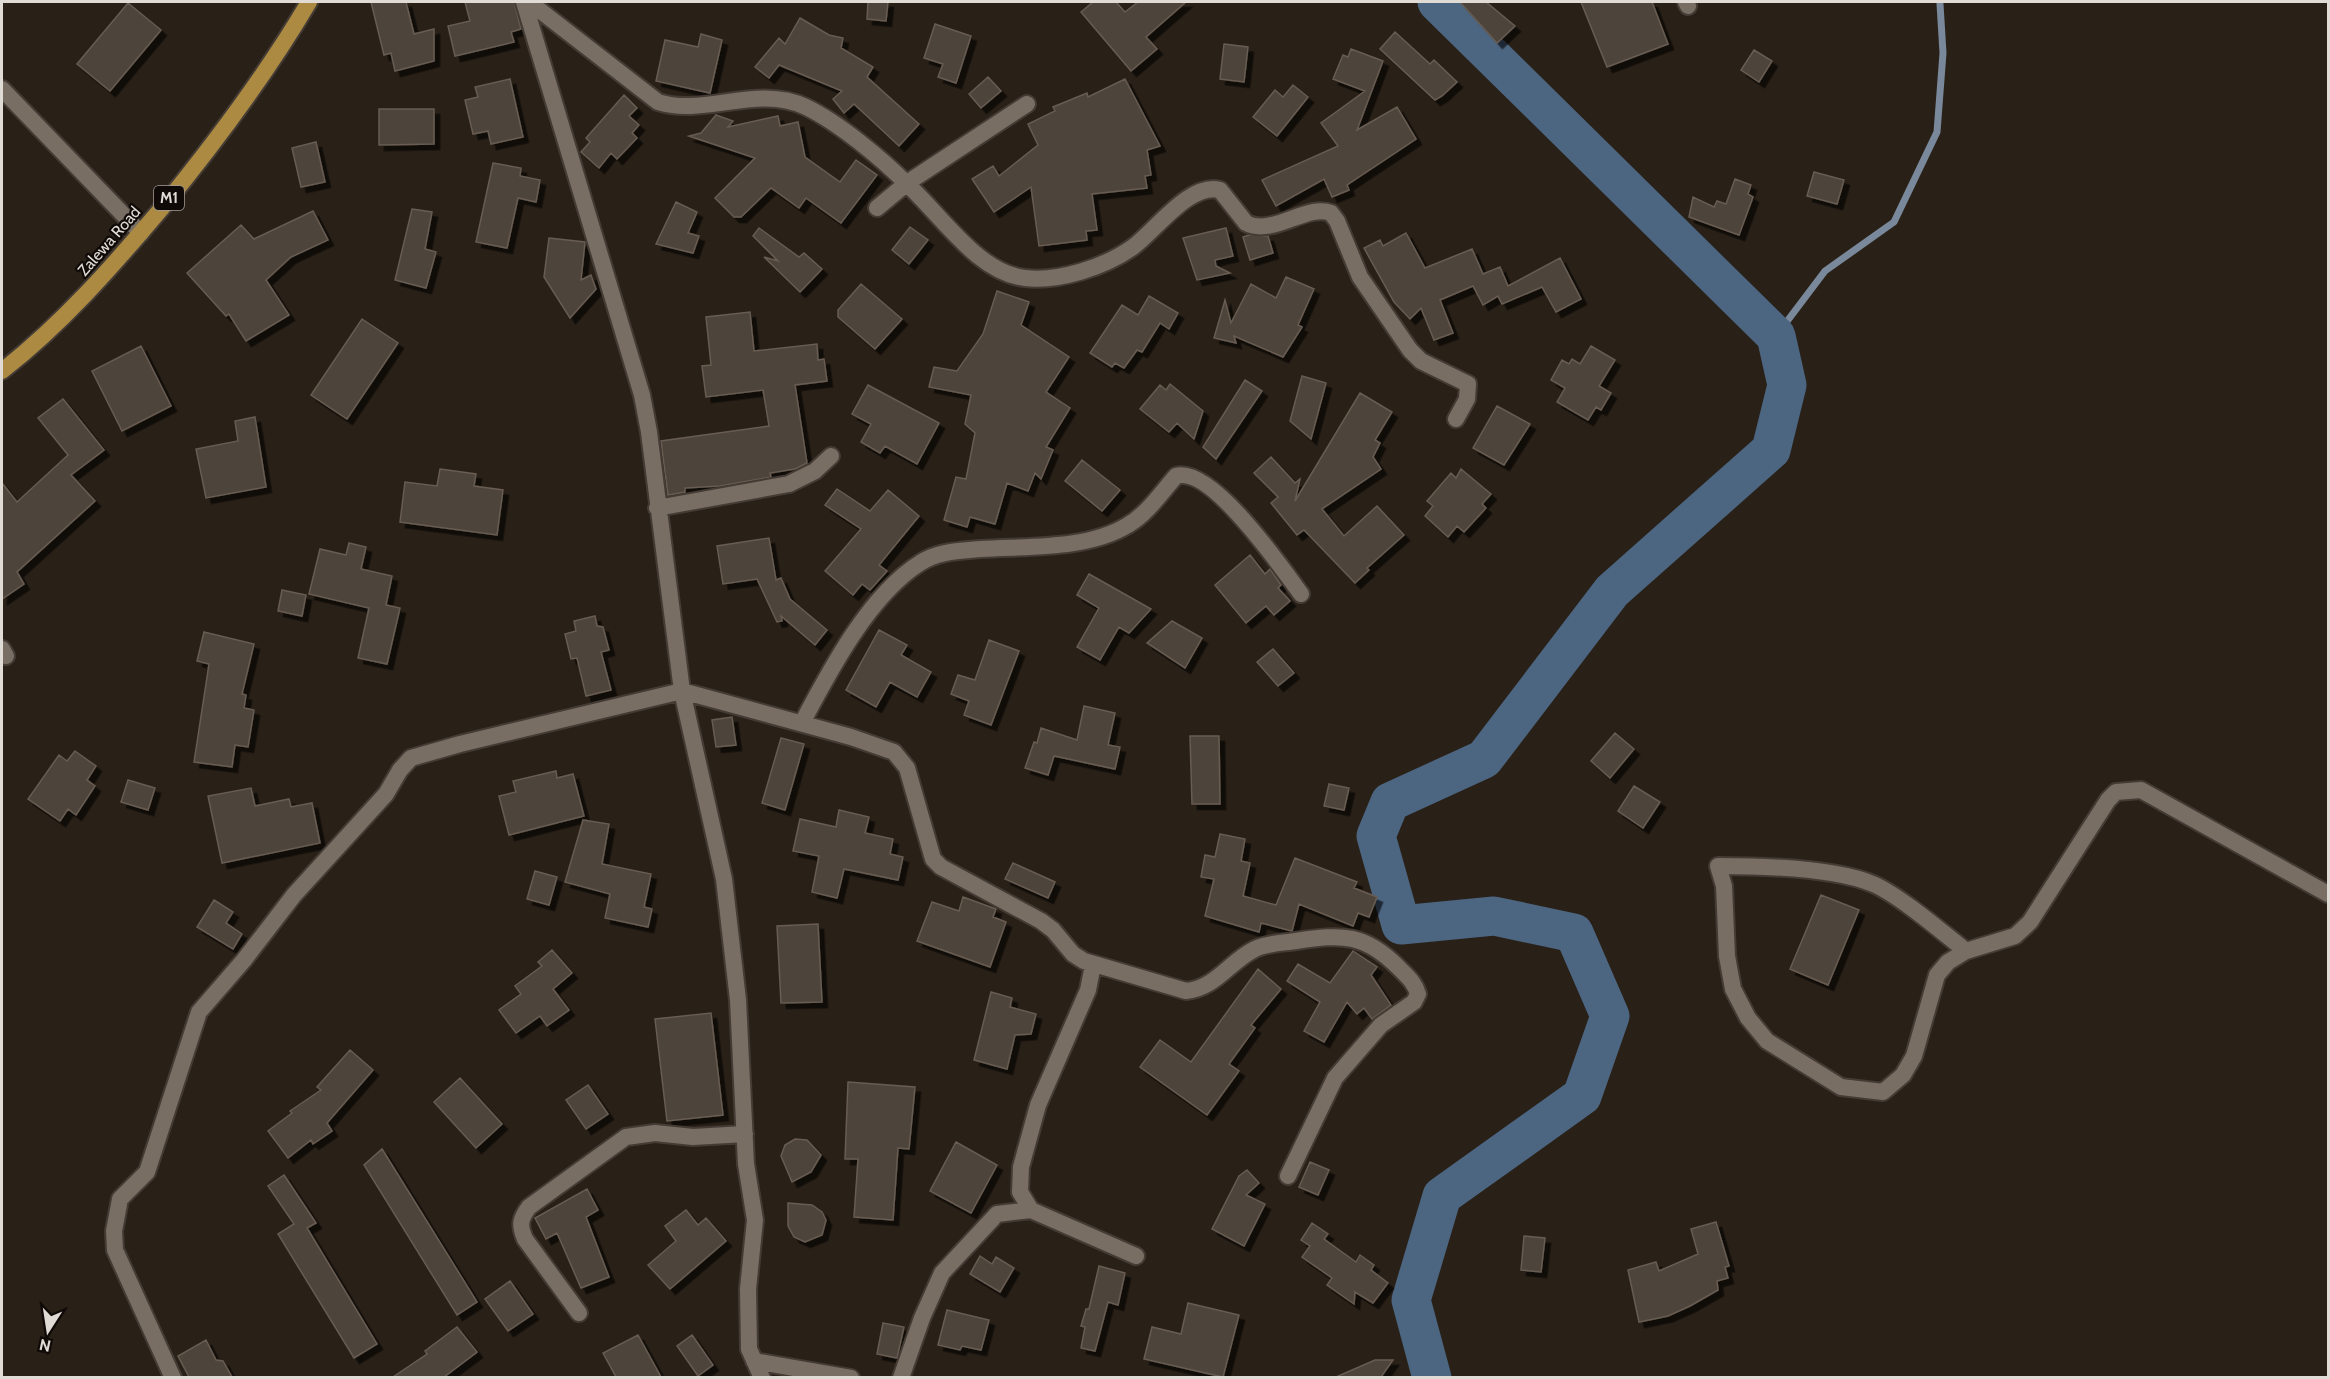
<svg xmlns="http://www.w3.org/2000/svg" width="2330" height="1379" font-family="Cabin,sans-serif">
<defs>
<filter id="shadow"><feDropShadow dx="5.5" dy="5.5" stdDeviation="0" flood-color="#0009"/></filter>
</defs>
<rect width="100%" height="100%" fill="#292017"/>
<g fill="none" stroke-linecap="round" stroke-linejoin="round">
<path stroke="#79889a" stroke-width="7" d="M 1776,336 L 1825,271 L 1894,222 L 1937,132 L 1943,53 L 1940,4"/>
<path stroke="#4c6581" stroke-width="39" d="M 1432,1378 L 1411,1300 L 1442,1196 L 1582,1096 L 1610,1016 L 1574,933 L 1494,916 L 1401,925 L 1376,836 L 1390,802 L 1484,759 L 1612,591 L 1771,450 L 1787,385 L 1776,336 L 1437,2"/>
</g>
<path fill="#4e443a" stroke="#675c52" stroke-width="1.5" filter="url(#shadow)" d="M 371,2 L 406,2 L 414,34 L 434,29 L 434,61 L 395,71 L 391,53 L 384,55 Z
M 465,2 L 514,2 L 521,29 L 511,32 L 514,42 L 455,56 L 448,26 L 470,21 Z
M 868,2 L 888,2 L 886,21 L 867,19 Z
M 1093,2 L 1116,2 L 1125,12 L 1138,2 L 1186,2 L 1146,37 L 1157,49 L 1131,71 L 1081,12 Z
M 1460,2 L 1486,2 L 1515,26 L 1497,43 Z
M 1581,2 L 1652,2 L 1668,44 L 1607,67 Z
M 128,3 L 161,30 L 110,91 L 77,64 Z
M 800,18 L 829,35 L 843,38 L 841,48 L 873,67 L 867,77 L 919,124 L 899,146 L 854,104 L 844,113 L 833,99 L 842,91 L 779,65 L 769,78 L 755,67 L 779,38 L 785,44 Z
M 935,24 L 971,36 L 956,83 L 938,77 L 943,64 L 924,58 Z
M 1395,32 L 1430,64 L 1434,60 L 1457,82 L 1442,96 L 1435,100 L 1380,49 Z
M 701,34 L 722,40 L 710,93 L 656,81 L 665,40 L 698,47 Z
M 1224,44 L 1248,47 L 1244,82 L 1220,79 Z
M 1351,49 L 1383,61 L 1357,130 L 1397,107 L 1416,139 L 1347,185 L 1349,190 L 1332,197 L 1324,179 L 1276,206 L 1262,180 L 1338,146 L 1321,123 L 1365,91 L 1333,79 L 1343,55 L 1348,57 Z
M 1754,50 L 1772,61 L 1759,82 L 1741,70 Z
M 988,77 L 1001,91 L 981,108 L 969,94 Z
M 510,79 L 523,137 L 491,144 L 488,131 L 473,134 L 465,100 L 478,97 L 475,87 Z
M 1125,79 L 1160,146 L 1147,150 L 1151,175 L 1145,176 L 1147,188 L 1092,194 L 1097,230 L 1086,231 L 1087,240 L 1039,246 L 1031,187 L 994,212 L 972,179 L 993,166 L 999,176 L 1038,145 L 1028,124 L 1055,111 L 1053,107 L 1087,93 L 1088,97 Z
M 1293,85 L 1308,97 L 1277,136 L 1253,117 L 1275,90 L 1283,97 Z
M 624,95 L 637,108 L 629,116 L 639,125 L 632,133 L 637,138 L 617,159 L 611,153 L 599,168 L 581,152 L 590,142 L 586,138 Z
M 379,109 L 434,109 L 434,144 L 379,145 Z
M 716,115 L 733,121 L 728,127 L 778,116 L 780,126 L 798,122 L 805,157 L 840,182 L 856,160 L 877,175 L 841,223 L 806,198 L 799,208 L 771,188 L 741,217 L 734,217 L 715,198 L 755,158 L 689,136 L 701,133 Z
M 316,142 L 325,182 L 301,187 L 292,148 Z
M 493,163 L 521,168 L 520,176 L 540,180 L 536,202 L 518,198 L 507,248 L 476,242 Z
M 1814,172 L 1844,180 L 1837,204 L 1807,196 Z
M 1735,179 L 1751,185 L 1748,194 L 1753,197 L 1739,235 L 1689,217 L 1693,197 L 1714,207 L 1717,201 L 1726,204 Z
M 676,202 L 697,212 L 688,233 L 699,236 L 693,253 L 656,244 Z
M 412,209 L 432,212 L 425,249 L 436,252 L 426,288 L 395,280 Z
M 313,211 L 328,240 L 291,257 L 266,280 L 289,315 L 246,341 L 229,314 L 226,316 L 187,273 L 241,225 L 254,239 Z
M 910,227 L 928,240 L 909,264 L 892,250 Z
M 759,228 L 799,257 L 804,253 L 822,269 L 800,292 L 764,257 L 778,261 L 753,236 Z
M 1226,228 L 1233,256 L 1215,260 L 1216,266 L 1230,273 L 1197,280 L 1183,238 Z
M 1406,233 L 1425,268 L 1472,249 L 1483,274 L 1500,267 L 1508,286 L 1560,258 L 1581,299 L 1556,312 L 1542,287 L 1502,304 L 1498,296 L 1483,305 L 1473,286 L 1440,300 L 1453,333 L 1434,340 L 1421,308 L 1410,319 L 1394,302 L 1364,248 L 1380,240 L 1383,246 Z
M 1249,235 L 1268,236 L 1273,253 L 1250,260 L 1243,237 Z
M 549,238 L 585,242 L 581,280 L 591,275 L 596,289 L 570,318 L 544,277 Z
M 1286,277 L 1314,289 L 1298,325 L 1302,327 L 1283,357 L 1234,336 L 1236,343 L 1214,338 L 1225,300 L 1231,323 L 1251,284 L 1276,298 Z
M 861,284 L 902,319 L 875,349 L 838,317 L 838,310 Z
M 997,291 L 1029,302 L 1021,325 L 1069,357 L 1046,392 L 1070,408 L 1046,447 L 1053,450 L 1041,479 L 1035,473 L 1028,491 L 1007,483 L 995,524 L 970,517 L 967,527 L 944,520 L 956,477 L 966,479 L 975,433 L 965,424 L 971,395 L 929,387 L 934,367 L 957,371 L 983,334 Z
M 1149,296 L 1178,313 L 1169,329 L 1160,323 L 1142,352 L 1137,350 L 1124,368 L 1115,363 L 1112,367 L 1090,353 L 1122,305 L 1138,315 Z
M 750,312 L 754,351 L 817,344 L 818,360 L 824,359 L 827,381 L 795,385 L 807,463 L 795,469 L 770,473 L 771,477 L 720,486 L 685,488 L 685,492 L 668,495 L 661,441 L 769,426 L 763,390 L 706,397 L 702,366 L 711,365 L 706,317 Z
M 362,319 L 398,343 L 347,419 L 311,395 Z
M 141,346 L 171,406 L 122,431 L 92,371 Z
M 1591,346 L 1615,360 L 1599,386 L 1611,393 L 1601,410 L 1596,407 L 1588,420 L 1557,402 L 1565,388 L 1551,380 L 1562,360 L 1569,364 L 1572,359 L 1580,364 Z
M 1302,376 L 1326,383 L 1311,439 L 1290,421 Z
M 1245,380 L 1262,391 L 1216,459 L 1203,447 Z
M 1170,384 L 1203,411 L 1194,439 L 1177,423 L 1169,432 L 1140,409 L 1160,385 L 1166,390 Z
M 868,385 L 939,423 L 917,464 L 885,446 L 880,453 L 861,442 L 871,424 L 852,414 Z
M 1360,393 L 1392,412 L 1375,440 L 1380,443 L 1373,457 L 1381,469 L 1322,509 L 1344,536 L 1377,506 L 1404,535 L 1367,568 L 1369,570 L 1355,583 L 1304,530 L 1297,535 L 1271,503 L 1278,497 L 1254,473 L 1271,457 L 1295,483 L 1300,479 L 1295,501 Z
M 63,399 L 104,450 L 71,475 L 95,501 L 17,572 L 24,584 L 2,599 L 2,483 L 17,502 L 68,455 L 38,418 Z
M 1497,406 L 1530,424 L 1504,465 L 1473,448 Z
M 255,417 L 266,487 L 206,498 L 196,449 L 238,441 L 235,421 Z
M 1082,460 L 1120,490 L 1102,511 L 1065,481 Z
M 440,469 L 476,474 L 474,486 L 503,490 L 497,535 L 400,522 L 405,482 L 437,486 Z
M 1461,469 L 1491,494 L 1482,504 L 1486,508 L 1464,532 L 1457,526 L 1448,537 L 1425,516 L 1433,506 L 1427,501 L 1451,473 L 1456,478 Z
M 837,489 L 870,511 L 888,490 L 919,516 L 879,565 L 887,571 L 870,590 L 862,584 L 853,595 L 825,571 L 861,529 L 825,505 Z
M 769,538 L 776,580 L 781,578 L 790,599 L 827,630 L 815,645 L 781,616 L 782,621 L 777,622 L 757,579 L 723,584 L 717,546 Z
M 349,543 L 366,547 L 361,569 L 392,576 L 386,605 L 400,608 L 387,664 L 358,658 L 369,608 L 309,594 L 320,549 L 346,555 Z
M 1250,555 L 1265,574 L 1270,569 L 1281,585 L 1278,588 L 1290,601 L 1274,615 L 1266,606 L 1246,623 L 1215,585 Z
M 1089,574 L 1151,609 L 1129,633 L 1119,627 L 1100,660 L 1077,647 L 1099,608 L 1077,595 Z
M 282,590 L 306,595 L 302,616 L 278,611 Z
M 595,616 L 597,626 L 603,627 L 609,650 L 601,652 L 611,690 L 586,696 L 577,658 L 571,659 L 565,634 L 576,631 L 574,621 Z
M 1172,621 L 1202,638 L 1185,668 L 1147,643 Z
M 879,630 L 907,645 L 901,655 L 931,672 L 917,697 L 890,682 L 876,707 L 846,690 Z
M 204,632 L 254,644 L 242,694 L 246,695 L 244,708 L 254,710 L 248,747 L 235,745 L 232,767 L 194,762 L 209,664 L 197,661 Z
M 989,640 L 1019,651 L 991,725 L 964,715 L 969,701 L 951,694 L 958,675 L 975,680 Z
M 1273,649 L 1294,673 L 1278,686 L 1257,662 Z
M 1084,706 L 1115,713 L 1108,745 L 1120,747 L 1115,769 L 1054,756 L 1048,775 L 1025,768 L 1034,742 L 1037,743 L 1041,728 L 1077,740 Z
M 732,717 L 736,745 L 716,747 L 712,720 Z
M 1615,733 L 1634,749 L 1610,778 L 1591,761 Z
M 1190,736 L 1219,736 L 1220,804 L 1192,804 Z
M 781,738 L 804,744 L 785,810 L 762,803 Z
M 75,751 L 96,766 L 87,780 L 95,786 L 76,815 L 68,809 L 60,821 L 28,799 L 59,755 L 67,761 Z
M 556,771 L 557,778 L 573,774 L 584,816 L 509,835 L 499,796 L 516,792 L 513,781 Z
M 128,780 L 155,788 L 148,810 L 121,802 Z
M 1329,784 L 1349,788 L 1344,810 L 1324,806 Z
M 1634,786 L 1660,802 L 1643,828 L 1618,811 Z
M 251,788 L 255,806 L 289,799 L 291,807 L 312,803 L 320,843 L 222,863 L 208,796 Z
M 839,810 L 869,817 L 865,833 L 893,839 L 890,854 L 903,857 L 898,880 L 844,869 L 837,898 L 812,892 L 819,856 L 793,851 L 800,819 L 836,827 Z
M 583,820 L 609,824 L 602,864 L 651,874 L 644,907 L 652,909 L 648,927 L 605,918 L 610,894 L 565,882 Z
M 1220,834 L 1245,839 L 1241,861 L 1250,863 L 1243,896 L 1276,905 L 1295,858 L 1357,882 L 1354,888 L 1377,897 L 1369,917 L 1358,913 L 1353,926 L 1299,904 L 1292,931 L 1261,923 L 1259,932 L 1205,916 L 1214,879 L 1201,877 L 1205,855 L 1215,857 Z
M 1013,863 L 1055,882 L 1048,898 L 1005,879 Z
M 535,871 L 557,877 L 549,905 L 527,899 Z
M 1821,895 L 1859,910 L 1828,985 L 1790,969 Z
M 963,897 L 996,909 L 993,917 L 1006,922 L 990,967 L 917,941 L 932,902 L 959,911 Z
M 214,900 L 233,912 L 226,923 L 242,934 L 233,949 L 197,927 Z
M 818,924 L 822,1002 L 781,1003 L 777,926 Z
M 552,950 L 572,973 L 553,989 L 569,1010 L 547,1026 L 540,1016 L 516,1033 L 499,1010 L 521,994 L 515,986 L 542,966 L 538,962 Z
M 1353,951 L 1377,967 L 1371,975 L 1391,1005 L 1372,1019 L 1364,1008 L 1357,1014 L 1347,1002 L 1324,1042 L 1304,1031 L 1320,1002 L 1287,981 L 1298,964 L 1330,983 Z
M 1258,969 L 1281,989 L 1251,1025 L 1255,1028 L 1229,1064 L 1239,1071 L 1207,1115 L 1140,1067 L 1160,1040 L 1191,1062 Z
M 991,992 L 1012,998 L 1010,1007 L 1036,1014 L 1031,1034 L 1015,1035 L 1007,1069 L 974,1060 Z
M 711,1013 L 723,1115 L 667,1121 L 655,1019 Z
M 350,1050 L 373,1070 L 327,1123 L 332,1131 L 313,1144 L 311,1140 L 288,1158 L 268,1131 L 292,1113 L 290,1111 L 321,1090 L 317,1087 Z
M 460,1078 L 502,1124 L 476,1148 L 434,1102 Z
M 848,1082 L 915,1087 L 909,1149 L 898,1148 L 893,1220 L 854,1217 L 858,1159 L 845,1159 Z
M 588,1085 L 608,1114 L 586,1129 L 566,1100 Z
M 795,1139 L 807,1140 L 821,1155 L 811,1172 L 792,1182 L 781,1156 L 785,1145 Z
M 956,1142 L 997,1165 L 971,1213 L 930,1191 Z
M 382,1149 L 477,1302 L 457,1315 L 364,1165 Z
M 1310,1162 L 1329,1170 L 1318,1195 L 1299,1187 Z
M 1247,1170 L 1259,1183 L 1246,1195 L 1265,1204 L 1244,1246 L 1212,1229 L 1239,1176 Z
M 284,1175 L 316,1223 L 307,1228 L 377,1344 L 354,1358 L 278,1234 L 294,1224 L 268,1186 Z
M 587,1189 L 598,1210 L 586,1217 L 609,1277 L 581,1288 L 557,1233 L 546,1239 L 535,1218 Z
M 788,1203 L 812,1205 L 822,1212 L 826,1220 L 822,1235 L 805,1242 L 794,1237 L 788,1226 Z
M 686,1210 L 698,1225 L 706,1218 L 726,1241 L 670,1289 L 648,1265 L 676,1241 L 665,1226 Z
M 1716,1222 L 1729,1266 L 1725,1267 L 1728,1278 L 1717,1281 L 1718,1290 L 1690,1306 L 1668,1316 L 1639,1322 L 1628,1270 L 1656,1262 L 1659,1271 L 1698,1254 L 1691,1229 Z
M 1312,1223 L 1328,1234 L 1324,1239 L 1356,1262 L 1360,1255 L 1374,1265 L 1371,1270 L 1388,1283 L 1373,1303 L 1355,1292 L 1354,1304 L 1327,1285 L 1332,1278 L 1302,1257 L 1310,1246 L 1301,1240 Z
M 1524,1236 L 1545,1238 L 1541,1272 L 1521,1270 Z
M 980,1256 L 992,1264 L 996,1257 L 1014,1268 L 1000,1292 L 970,1274 Z
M 1099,1266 L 1125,1273 L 1118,1305 L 1108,1302 L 1095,1351 L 1081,1348 L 1085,1327 L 1081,1326 L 1086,1309 L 1089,1309 Z
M 510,1281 L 533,1314 L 508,1331 L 485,1299 Z
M 1188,1303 L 1239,1315 L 1223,1377 L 1144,1359 L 1152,1327 L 1181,1334 Z
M 947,1310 L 989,1320 L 981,1350 L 962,1346 L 960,1350 L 938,1345 Z
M 883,1323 L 904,1327 L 897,1358 L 877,1354 Z
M 457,1327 L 477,1352 L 444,1377 L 393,1377 L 427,1354 L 425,1351 Z
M 638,1335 L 661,1377 L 616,1377 L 603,1353 Z
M 692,1335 L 713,1365 L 698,1376 L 677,1346 Z
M 206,1340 L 216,1360 L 223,1361 L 232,1377 L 189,1377 L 178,1356 Z
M 1375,1360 L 1393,1360 L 1381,1377 L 1336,1377 Z"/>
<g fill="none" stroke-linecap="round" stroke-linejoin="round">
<defs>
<path id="minor" d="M 524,2 L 642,395 L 649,432 L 682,691 L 724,879 L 738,1000 L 746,1164 L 755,1220 L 748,1289 L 749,1349 L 762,1378
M 529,2 L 658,102 C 704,117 757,84 806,107 C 839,123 881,158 907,184 C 941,215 978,273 1025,278 C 1059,282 1105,267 1133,247 C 1156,230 1190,182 1220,190 L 1246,223 C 1273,237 1307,203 1331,213 L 1337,221 L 1360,277 L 1410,350 L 1421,361 L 1468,384 L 1467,399 L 1456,419
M 1686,2 L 1688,6
M 2,89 L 141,233
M 877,208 L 907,183 L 1027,104
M 657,508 L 789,484 L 815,471 L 831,456
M 2,649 L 6,656
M 802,723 C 829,672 869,595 920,563 C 938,551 960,551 981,549 C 1027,546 1087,550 1128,525 C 1147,514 1161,493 1176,476 C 1211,465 1282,568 1301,594
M 1966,951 C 1942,932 1899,895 1873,884 C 1835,868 1759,866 1718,866 L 1724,886 L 1727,956 L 1733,989 L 1748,1018 L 1767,1041 L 1841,1087 L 1883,1092 L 1903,1075 L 1914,1056 L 1937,975 L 1948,962 L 1966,951 L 2015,936 L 2030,922 L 2108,800 L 2116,792 L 2141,790 L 2328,894
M 1093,965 L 1088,990 L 1038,1105 L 1021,1167 L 1020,1192 L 1031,1210 L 1136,1256
M 579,1313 L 525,1239 C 519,1225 520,1219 529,1207 L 626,1137 L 655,1133 L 693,1137 L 745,1134
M 754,1361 L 851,1378
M 173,1378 L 115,1250 L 114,1231 L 120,1199 L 147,1172 L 199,1012 L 244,960 L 294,895 L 386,794 L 400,770 L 411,758 L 460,744 L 682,691 L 851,737 L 894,752 L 907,768 L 933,859 L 941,867 L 1041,921 L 1053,930 L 1073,954 L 1084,961 L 1186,991 C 1216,988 1230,961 1255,949 C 1267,943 1283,943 1296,941 C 1342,934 1365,933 1400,969 C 1408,977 1415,983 1418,994 L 1414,1002 L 1381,1025 L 1335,1078 L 1288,1176
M 901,1378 L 922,1318 L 942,1273 L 997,1214 L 1031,1210"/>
<path id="trunk" d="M 2,371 C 62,324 112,267 161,209 C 215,143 266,75 309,2"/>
</defs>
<use href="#minor" stroke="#443b35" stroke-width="20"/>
<use href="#trunk" stroke="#443b35" stroke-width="20"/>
<use href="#minor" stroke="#796e64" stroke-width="16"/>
<use href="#trunk" stroke="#ac8a42" stroke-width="16"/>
</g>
<g text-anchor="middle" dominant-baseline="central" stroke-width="4.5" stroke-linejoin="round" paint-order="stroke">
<rect fill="#0f0a07" stroke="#a29c97" stroke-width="1.5" x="154" y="186" width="30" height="24" rx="4.5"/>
<g font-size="15" font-weight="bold" fill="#e1dbd5">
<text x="169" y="198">M1</text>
</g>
<g font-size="16" fill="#e1dbd5" stroke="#0f0a07">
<text transform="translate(109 241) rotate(-49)">Zalewa Road</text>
</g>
</g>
<rect width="2330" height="1379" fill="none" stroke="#e1dbd5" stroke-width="6"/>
<g transform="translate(48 1331) rotate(192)" stroke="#0f0a07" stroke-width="4.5" paint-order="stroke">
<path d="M0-4.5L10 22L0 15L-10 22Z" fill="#e1dbd5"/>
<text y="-9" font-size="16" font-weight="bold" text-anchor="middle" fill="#e1dbd5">N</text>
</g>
</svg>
